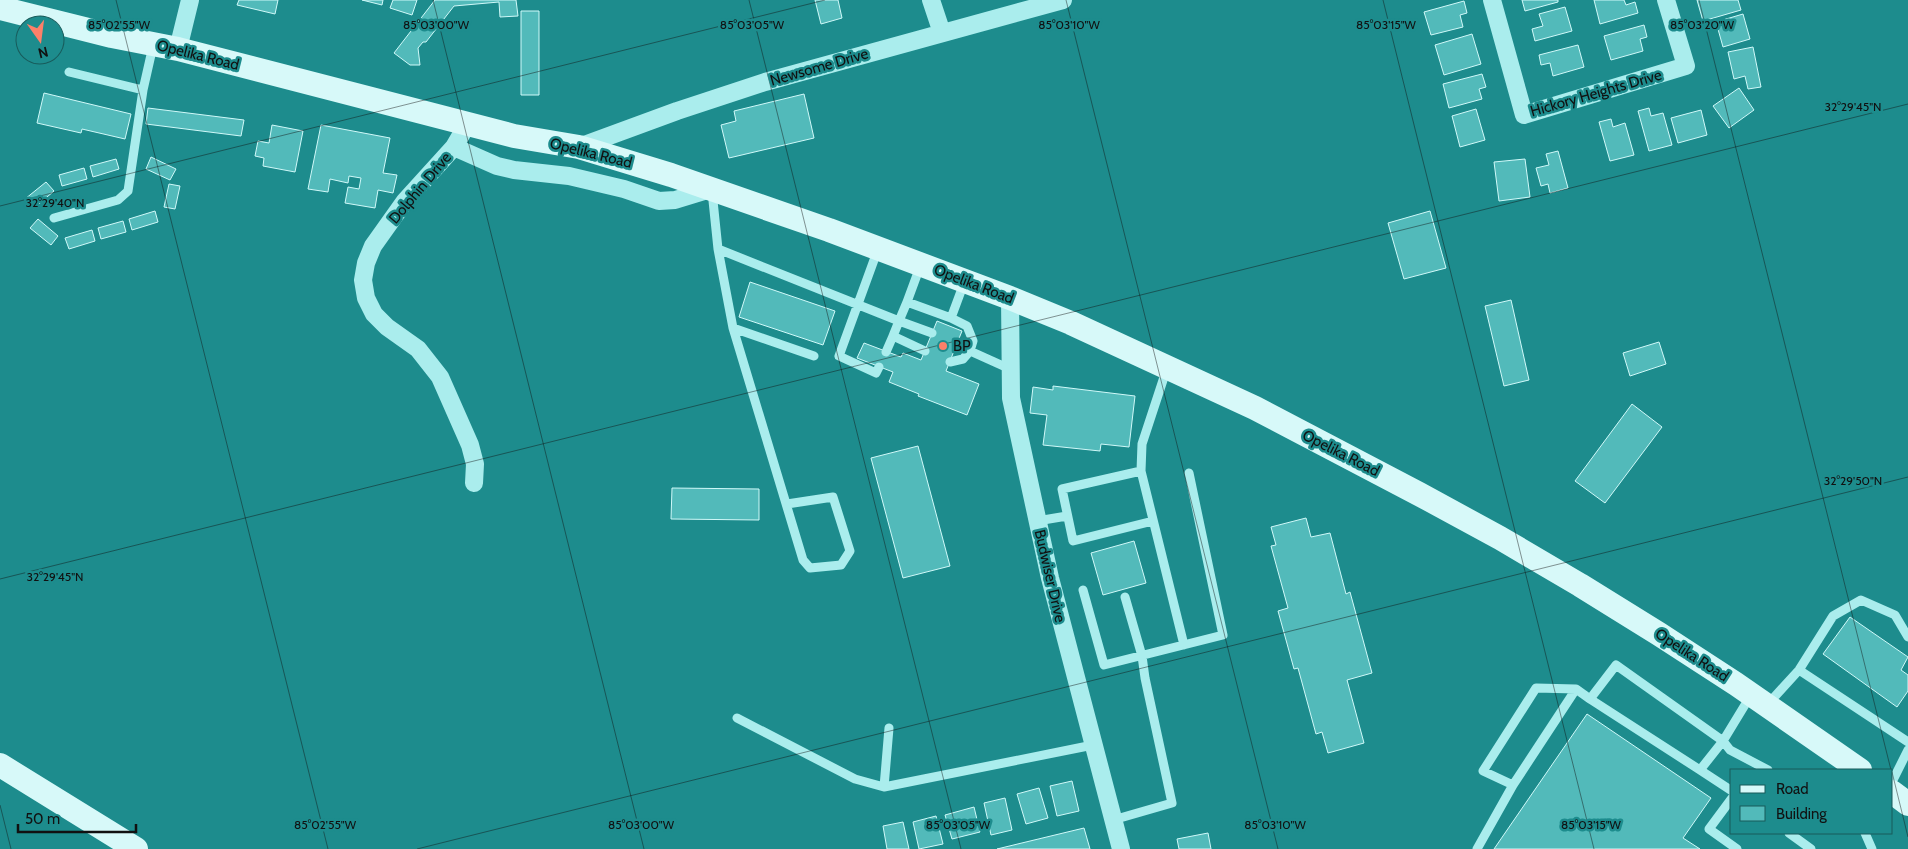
<svg xmlns="http://www.w3.org/2000/svg" width="1908" height="849" font-family="Cabin,sans-serif">
<rect width="100%" height="100%" fill="#1d8c8d"/>
<path fill="#52baba" stroke="#d0f9f9" d="M 239,0 L 278,0 L 275,14 L 237,5 Z
M 362,0 L 383,0 L 382,5 Z
M 393,0 L 417,0 L 412,15 L 390,8 Z
M 435,0 L 516,0 L 518,16 L 500,17 L 499,2 L 454,6 L 426,42 L 423,42 L 418,48 L 420,65 L 410,65 L 394,53 Z
M 815,0 L 838,0 L 842,18 L 821,24 Z
M 1522,0 L 1558,0 L 1558,2 L 1525,11 Z
M 1594,0 L 1624,0 L 1626,5 L 1635,2 L 1638,13 L 1600,24 Z
M 1697,0 L 1738,0 L 1741,10 L 1703,21 Z
M 1464,1 L 1467,13 L 1460,15 L 1463,27 L 1431,35 L 1424,12 Z
M 1565,7 L 1572,31 L 1535,41 L 1532,29 L 1543,26 L 1539,14 Z
M 521,11 L 539,11 L 539,95 L 521,95 Z
M 1743,14 L 1750,39 L 1723,47 L 1716,22 Z
M 1644,25 L 1647,37 L 1640,39 L 1643,51 L 1611,60 L 1604,36 Z
M 1472,34 L 1481,64 L 1444,75 L 1435,45 Z
M 1578,45 L 1584,67 L 1553,76 L 1550,63 L 1541,65 L 1539,55 Z
M 1753,47 L 1761,87 L 1748,89 L 1745,76 L 1734,79 L 1728,52 Z
M 1482,74 L 1486,87 L 1479,89 L 1482,99 L 1449,108 L 1443,84 Z
M 1739,88 L 1754,110 L 1729,128 L 1713,106 Z
M 44,93 L 131,114 L 125,139 L 82,129 L 81,133 L 37,123 Z
M 804,94 L 814,138 L 729,158 L 721,125 L 736,121 L 734,111 Z
M 148,108 L 244,120 L 241,136 L 146,124 Z
M 1649,108 L 1651,116 L 1663,113 L 1672,145 L 1649,151 L 1638,111 Z
M 1476,109 L 1485,140 L 1460,147 L 1452,116 Z
M 1701,110 L 1707,135 L 1678,143 L 1671,118 Z
M 1611,119 L 1613,127 L 1625,123 L 1634,155 L 1610,161 L 1599,122 Z
M 272,125 L 303,131 L 295,172 L 263,166 L 264,158 L 255,156 L 258,141 L 269,143 Z
M 321,125 L 390,138 L 383,173 L 397,175 L 393,193 L 378,190 L 375,208 L 345,203 L 348,187 L 359,189 L 361,178 L 349,176 L 348,183 L 330,179 L 328,192 L 308,189 Z
M 1558,151 L 1568,188 L 1550,193 L 1548,184 L 1541,186 L 1536,168 L 1549,165 L 1546,154 Z
M 151,157 L 176,169 L 170,180 L 146,169 Z
M 116,159 L 119,169 L 93,177 L 90,166 Z
M 1525,159 L 1530,197 L 1499,201 L 1494,162 Z
M 84,168 L 87,179 L 62,186 L 59,175 Z
M 46,182 L 54,191 L 33,209 L 25,199 Z
M 169,184 L 180,186 L 175,209 L 164,207 Z
M 155,211 L 158,222 L 132,230 L 129,219 Z
M 1430,211 L 1446,268 L 1404,279 L 1388,223 Z
M 38,219 L 58,236 L 51,245 L 30,228 Z
M 123,221 L 126,232 L 101,239 L 98,228 Z
M 92,230 L 95,241 L 69,249 L 65,238 Z
M 750,282 L 835,311 L 823,345 L 739,317 Z
M 1511,300 L 1529,380 L 1504,386 L 1485,306 Z
M 937,321 L 962,331 L 946,371 L 979,384 L 967,415 L 918,396 L 919,394 L 889,382 L 893,372 L 857,358 L 864,343 L 901,357 L 903,353 L 921,360 Z
M 1659,342 L 1666,364 L 1630,376 L 1623,353 Z
M 1053,386 L 1135,396 L 1129,447 L 1101,444 L 1100,451 L 1043,445 L 1047,415 L 1030,413 L 1033,387 L 1053,390 Z
M 1632,404 L 1662,427 L 1605,503 L 1575,481 Z
M 918,446 L 950,566 L 903,578 L 871,458 Z
M 672,488 L 759,489 L 759,520 L 671,519 Z
M 1306,518 L 1311,537 L 1330,533 L 1346,594 L 1350,592 L 1372,673 L 1347,680 L 1364,743 L 1328,753 L 1322,732 L 1316,734 L 1298,668 L 1294,669 L 1278,611 L 1288,608 L 1271,546 L 1276,545 L 1271,527 Z
M 1134,541 L 1146,583 L 1103,595 L 1091,553 Z
M 1850,617 L 1908,657 L 1901,670 L 1908,675 L 1908,691 L 1897,707 L 1823,654 Z
M 1587,714 L 1711,798 L 1683,838 L 1700,849 L 1494,849 Z
M 1072,781 L 1079,811 L 1057,816 L 1050,786 Z
M 1039,788 L 1048,818 L 1026,824 L 1017,794 Z
M 1005,798 L 1012,830 L 991,835 L 984,803 Z
M 974,807 L 980,832 L 952,839 L 945,815 Z
M 936,816 L 943,844 L 919,849 L 913,822 Z
M 903,822 L 909,849 L 887,849 L 883,826 Z
M 1084,828 L 1090,849 L 997,849 Z
M 1208,833 L 1211,849 L 1179,849 L 1177,839 Z"/>
<g fill="none" stroke-linecap="round" stroke-linejoin="round">
<path stroke="#aaeded" stroke-width="9" d="M 69,72 L 143,90
M 712,191 L 718,249 L 733,328 L 803,560 L 810,568 L 841,565 L 850,551 L 833,497 L 787,504
M 54,218 L 118,200 L 128,191 L 143,90 L 153,46
M 718,249 L 899,321 L 893,336 L 925,351
M 878,249 L 839,356 L 876,373 L 879,367
M 964,283 L 951,318 L 967,326 L 973,341 L 970,351 L 1010,369
M 907,302 L 921,264
M 733,328 L 814,356
M 932,333 L 899,321 L 907,302 L 951,318
M 886,352 L 893,336
M 950,362 L 963,359 L 970,351 L 957,344
M 1141,471 L 1142,444 L 1167,368
M 1037,521 L 1067,516
M 1153,521 L 1073,541 L 1062,489 L 1141,471 L 1184,645
M 1083,590 L 1104,665 L 1223,635 L 1189,473
M 1799,670 L 1908,742
M 1767,705 L 1799,670 L 1833,616 L 1861,600 L 1895,615 L 1908,637
M 737,718 L 855,779 L 884,787 L 1093,745
M 1700,770 L 1590,699 L 1616,665 L 1723,741 L 1730,750 L 1768,770
M 1892,782 L 1908,750
M 1513,785 L 1483,771 L 1536,688 L 1576,689 L 1590,699
M 884,787 L 889,728
M 1732,791 L 1700,770 L 1723,741 L 1751,695
M 1732,798 L 1709,829 L 1737,849
M 1113,820 L 1172,803 L 1145,678 L 1142,656 L 1125,597
M 1789,833 L 1811,849
M 1865,833 L 1872,849
M 1477,849 L 1513,785 L 1576,689"/>
<path stroke="#aaeded" stroke-width="18" d="M 931,0 L 942,33
M 1492,0 L 1524,115 L 1686,66 L 1666,0
M 178,49 L 190,0
M 468,123 L 454,147 L 405,201 L 373,246 L 366,263 L 363,280 L 366,298 L 374,314 L 387,327 L 418,349 L 440,377 L 470,445 L 475,464 L 474,483
M 454,147 L 497,166 L 514,170 L 569,176 L 624,189 L 659,201 L 675,200 L 711,189
M 579,147 L 677,111 L 765,82 L 1063,0
M 1010,298 L 1011,398 L 1050,578 L 1121,849"/>
<path stroke="#d7f9f9" stroke-width="24" d="M 0,8 L 112,36 L 178,49 L 514,136 L 579,147 L 671,175 L 829,230 L 1010,298 L 1071,323 L 1255,408 L 1419,494 L 1500,538 L 1580,585 L 1659,634 L 1736,684 L 1860,770
M 0,765 L 136,849
M 1892,792 L 1908,804"/>
</g>
<path fill="none" stroke="#111" stroke-width="1" stroke-opacity="0.45" d="M 116,0 L 328,849M 433,0 L 644,849M 749,0 L 961,849M 1066,0 L 1278,849M 1383,0 L 1594,849M 1699,0 L 1891,770M 0,206 L 825,0M 0,579 L 1908,104M 1892,772 L 1908,837M 0,805 L 11,849M 417,849 L 1908,477"/>
<circle fill="#fc8069" stroke="#1d8c8d" stroke-width="2" cx="943" cy="346" r="5"/>
<g text-anchor="middle" dominant-baseline="central" stroke-width="5" stroke-linejoin="round" paint-order="stroke">
<g font-size="15" fill="#111" stroke="#1d8c8d">
<text transform="translate(198 55) rotate(14)">Opelika Road</text>
<text transform="translate(819 67) rotate(-16)">Newsome Drive</text>
<text transform="translate(1596 93) rotate(-16)">Hickory Heights Drive</text>
<text transform="translate(591 153) rotate(14)">Opelika Road</text>
<text transform="translate(420 188) rotate(-50)">Dolphin Drive</text>
<text transform="translate(974 284) rotate(21)">Opelika Road</text>
<text transform="translate(1341 453) rotate(27)">Opelika Road</text>
<text transform="translate(1050 576) rotate(77)">Budwiser Drive</text>
<text transform="translate(1692 655) rotate(33)">Opelika Road</text>
</g>
<g font-size="15" fill="#111" stroke="#1d8c8d" text-anchor="start">
<text x="953" y="346">BP</text>
</g>
</g>
<g font-size="12" text-anchor="middle" fill="#111" stroke="#1d8c8d" stroke-width="5" stroke-linejoin="round" paint-order="stroke">
<text x="119" y="29">85°02'55"W</text>
<text x="436" y="29">85°03'00"W</text>
<text x="752" y="29">85°03'05"W</text>
<text x="1069" y="29">85°03'10"W</text>
<text x="1386" y="29">85°03'15"W</text>
<text x="1702" y="29">85°03'20"W</text>
<text x="1853" y="111">32°29'45"N</text>
<text x="55" y="207">32°29'40"N</text>
<text x="1853" y="485">32°29'50"N</text>
<text x="55" y="581">32°29'45"N</text>
<text x="325" y="829">85°02'55"W</text>
<text x="641" y="829">85°03'00"W</text>
<text x="958" y="829">85°03'05"W</text>
<text x="1275" y="829">85°03'10"W</text>
<text x="1591" y="829">85°03'15"W</text>
</g>
<rect x="1730" y="769" width="162" height="65" fill="#1d8c8d" stroke="#185b5b"/>
<rect x="1740" y="785" width="25" height="8" fill="#d7f9f9" stroke="#185b5b"/>
<text x="1776" y="794" font-size="15" fill="#111111">Road</text>
<rect x="1740" y="806" width="25" height="15" fill="#52baba" stroke="#185b5b"/>
<text x="1776" y="819" font-size="15" fill="#111111">Building</text>
<g transform="translate(40 40) rotate(166)"><circle r="24" fill="#1d8c8d" stroke="#185b5b"/>
<path d="M0-4L9 19L0 12L-9 19Z" fill="#fc8069"/>
<text y="-8" font-size="14" font-weight="bold" text-anchor="middle" fill="#111111">N</text>
</g>
<path d="M18 824v8h118v-8" fill="none" stroke="#111111" stroke-width="2.5"/>
<text x="25" y="824" font-size="15" fill="#111111" stroke="#1d8c8d" stroke-width="4" paint-order="stroke">50 m</text>
</svg>
